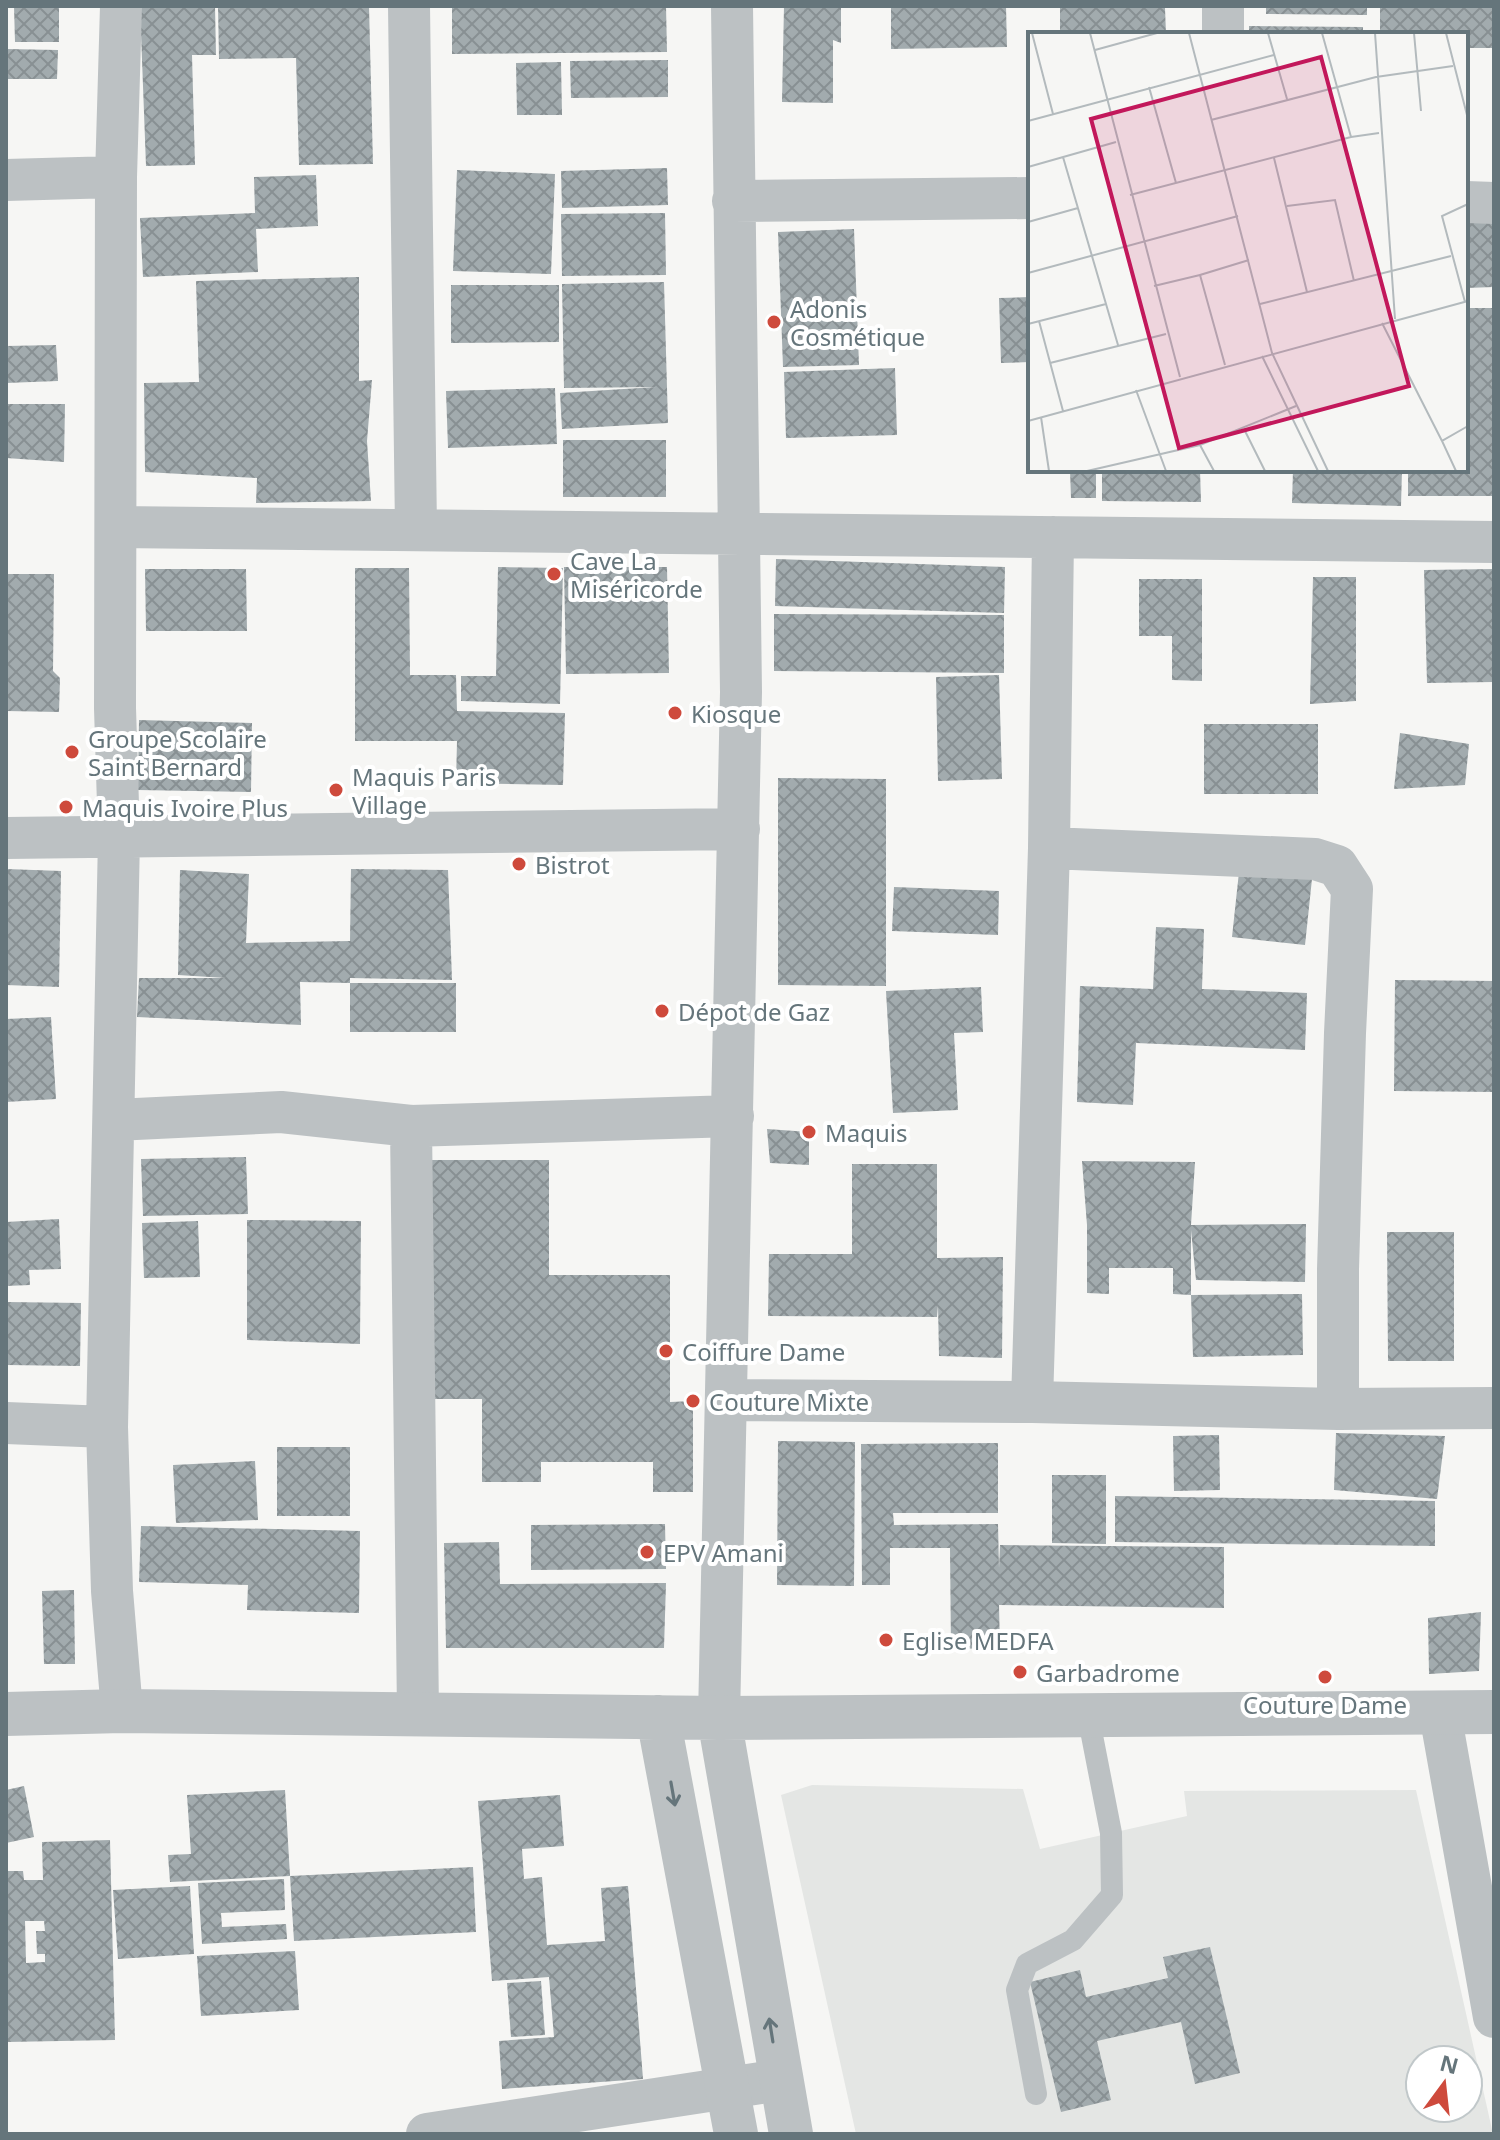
<svg xmlns="http://www.w3.org/2000/svg" width="1500" height="2140" font-family="'Noto Sans',sans-serif">
<defs>
<pattern id="building-cross-hatch" width="8" height="8" patternUnits="userSpaceOnUse" patternTransform="scale(2)"><rect width="8" height="8" fill="#a2abae"/><path d="M0 0l8 8M0 8l8-8" fill="none" stroke="#889093"/></pattern>
</defs>
<rect width="100%" height="100%" fill="#f6f6f4"/>
<path fill="#e4e6e4" fill-rule="evenodd" d="M 812,1785 L 1023,1789 L 1040,1849 L 1187,1816 L 1184,1791 L 1416,1790 L 1493,2134 L 856,2134 L 781,1795 ZM 1420,2060 L 1468,2060 L 1468,2108 L 1420,2108 Z"/>
<path fill="url(#building-cross-hatch)" fill-rule="evenodd" d="M 14,6 L 59,6 L 59,42 L 15,42 Z
M 140,6 L 215,6 L 216,55 L 192,55 L 195,165 L 146,166 Z
M 218,6 L 369,6 L 373,164 L 299,165 L 296,58 L 219,59 Z
M 452,6 L 666,6 L 667,52 L 452,54 Z
M 784,6 L 841,6 L 841,43 L 833,40 L 833,103 L 782,102 Z
M 891,6 L 1006,6 L 1007,47 L 891,49 Z
M 1266,6 L 1367,6 L 1367,15 L 1266,14 Z
M 1380,6 L 1494,6 L 1494,48 L 1466,48 L 1466,34 L 1380,34 Z
M 1060,7 L 1165,8 L 1166,34 L 1060,34 Z
M 1249,26 L 1363,27 L 1363,34 L 1249,34 Z
M 6,49 L 58,50 L 57,79 L 6,79 Z
M 668,60 L 668,97 L 571,98 L 570,61 Z
M 561,62 L 562,115 L 517,115 L 516,63 Z
M 667,168 L 668,205 L 562,208 L 561,171 Z
M 457,170 L 555,174 L 551,274 L 453,271 Z
M 316,175 L 318,226 L 256,229 L 258,272 L 143,277 L 140,218 L 255,213 L 254,177 Z
M 665,213 L 666,275 L 562,276 L 561,214 Z
M 1494,222 L 1494,287 L 1466,288 L 1466,223 Z
M 854,229 L 859,365 L 783,367 L 778,232 Z
M 359,277 L 359,381 L 372,380 L 367,441 L 371,501 L 256,503 L 257,478 L 145,472 L 144,383 L 199,382 L 196,281 Z
M 664,282 L 668,423 L 562,429 L 560,393 L 656,387 L 564,388 L 562,284 Z
M 451,285 L 559,285 L 559,342 L 451,343 Z
M 1030,297 L 1030,362 L 1001,363 L 999,298 Z
M 1466,308 L 1494,308 L 1494,496 L 1408,496 L 1408,470 L 1466,470 Z
M 56,345 L 58,381 L 6,383 L 6,346 Z
M 895,368 L 897,435 L 786,438 L 784,372 Z
M 555,388 L 557,444 L 448,448 L 446,391 Z
M 6,404 L 65,404 L 64,462 L 6,458 Z
M 563,440 L 666,440 L 666,497 L 563,497 Z
M 1070,470 L 1096,470 L 1096,498 L 1071,498 Z
M 1102,470 L 1200,470 L 1201,502 L 1102,501 Z
M 1293,470 L 1402,470 L 1401,506 L 1292,503 Z
M 776,559 L 1005,567 L 1004,613 L 775,606 Z
M 498,567 L 563,568 L 560,704 L 461,701 L 461,676 L 496,676 Z
M 564,567 L 667,567 L 669,673 L 566,674 Z
M 355,568 L 409,568 L 410,675 L 456,675 L 457,711 L 565,713 L 563,785 L 456,783 L 457,741 L 355,741 Z
M 145,569 L 246,569 L 247,631 L 146,631 Z
M 1494,569 L 1494,682 L 1427,683 L 1424,570 Z
M 6,574 L 54,574 L 53,671 L 60,678 L 59,712 L 6,711 Z
M 1313,577 L 1356,577 L 1356,701 L 1310,704 Z
M 1139,579 L 1202,579 L 1202,681 L 1172,680 L 1172,636 L 1139,636 Z
M 774,614 L 1004,615 L 1004,673 L 774,671 Z
M 999,675 L 1002,779 L 938,781 L 936,677 Z
M 139,720 L 252,723 L 251,792 L 138,790 Z
M 1204,724 L 1318,724 L 1318,794 L 1204,794 Z
M 1400,733 L 1469,744 L 1465,785 L 1394,789 Z
M 778,778 L 886,779 L 886,986 L 778,985 Z
M 6,869 L 61,871 L 59,987 L 6,985 Z
M 351,869 L 448,870 L 452,980 L 350,978 L 350,983 L 300,982 L 301,1025 L 137,1017 L 139,978 L 226,978 L 178,975 L 180,870 L 249,874 L 246,943 L 350,941 Z
M 1239,872 L 1312,879 L 1305,945 L 1232,937 Z
M 894,887 L 999,891 L 998,935 L 892,931 Z
M 1156,927 L 1204,929 L 1202,989 L 1307,993 L 1305,1050 L 1136,1043 L 1133,1105 L 1077,1102 L 1080,986 L 1153,989 Z
M 1395,980 L 1494,981 L 1494,1092 L 1394,1091 Z
M 350,983 L 456,983 L 456,1032 L 350,1032 Z
M 981,987 L 983,1032 L 954,1033 L 958,1110 L 893,1113 L 886,991 Z
M 51,1017 L 56,1099 L 6,1102 L 6,1019 Z
M 767,1129 L 809,1132 L 809,1165 L 770,1163 Z
M 246,1157 L 248,1214 L 143,1216 L 141,1159 Z
M 427,1160 L 549,1160 L 549,1275 L 670,1275 L 670,1402 L 693,1401 L 693,1492 L 653,1492 L 653,1462 L 541,1462 L 541,1482 L 482,1482 L 482,1399 L 427,1399 Z
M 1082,1161 L 1195,1162 L 1191,1225 L 1306,1224 L 1305,1282 L 1196,1280 L 1191,1230 L 1191,1295 L 1173,1294 L 1173,1268 L 1109,1268 L 1109,1294 L 1087,1293 L 1087,1225 Z
M 852,1164 L 937,1164 L 937,1258 L 1003,1257 L 1002,1358 L 939,1356 L 938,1305 L 937,1317 L 768,1316 L 769,1254 L 852,1254 Z
M 59,1219 L 61,1269 L 29,1270 L 30,1285 L 6,1286 L 6,1222 Z
M 247,1220 L 361,1221 L 360,1344 L 247,1340 Z
M 198,1221 L 200,1277 L 144,1278 L 142,1223 Z
M 1387,1232 L 1454,1232 L 1454,1361 L 1388,1361 Z
M 1302,1294 L 1303,1355 L 1193,1357 L 1191,1295 Z
M 6,1302 L 81,1303 L 80,1366 L 6,1365 Z
M 1336,1433 L 1445,1436 L 1437,1499 L 1334,1490 Z
M 1219,1435 L 1220,1490 L 1174,1491 L 1173,1436 Z
M 778,1441 L 855,1442 L 854,1586 L 777,1585 Z
M 998,1443 L 998,1513 L 893,1513 L 894,1525 L 998,1524 L 999,1568 L 1000,1545 L 1224,1547 L 1224,1608 L 999,1605 L 1000,1648 L 951,1649 L 950,1548 L 890,1548 L 890,1585 L 862,1585 L 861,1444 Z
M 277,1447 L 350,1447 L 350,1516 L 277,1516 Z
M 255,1461 L 258,1520 L 176,1523 L 173,1465 Z
M 1052,1475 L 1106,1475 L 1106,1544 L 1052,1543 Z
M 1115,1496 L 1435,1501 L 1435,1546 L 1115,1542 Z
M 665,1524 L 666,1569 L 531,1570 L 531,1525 Z
M 141,1526 L 360,1531 L 359,1613 L 247,1610 L 248,1585 L 139,1582 Z
M 499,1542 L 500,1584 L 666,1583 L 664,1648 L 446,1648 L 444,1543 Z
M 74,1590 L 75,1664 L 44,1664 L 42,1591 Z
M 1481,1612 L 1479,1671 L 1429,1674 L 1428,1618 Z
M 24,1786 L 34,1837 L 6,1843 L 6,1790 Z
M 285,1790 L 290,1876 L 170,1882 L 168,1855 L 191,1854 L 187,1795 Z
M 560,1795 L 564,1846 L 522,1849 L 524,1879 L 542,1877 L 547,1945 L 605,1941 L 601,1888 L 628,1886 L 643,2079 L 502,2089 L 499,2041 L 554,2037 L 549,1977 L 492,1981 L 478,1801 Z
M 110,1840 L 115,2040 L 6,2042 L 6,1871 L 23,1871 L 24,1880 L 43,1880 L 42,1842 ZM 25,1921 L 44,1921 L 45,1931 L 36,1931 L 37,1954 L 45,1954 L 45,1962 L 26,1963 Z
M 473,1867 L 476,1932 L 294,1941 L 290,1876 Z
M 284,1879 L 285,1910 L 221,1913 L 222,1927 L 286,1924 L 287,1939 L 202,1944 L 198,1883 Z
M 190,1886 L 194,1954 L 118,1959 L 113,1890 Z
M 1210,1947 L 1240,2073 L 1195,2084 L 1181,2022 L 1097,2041 L 1111,2100 L 1061,2112 L 1030,1982 L 1080,1970 L 1086,1997 L 1168,1978 L 1163,1957 Z
M 295,1951 L 299,2010 L 201,2016 L 197,1956 Z
M 541,1981 L 545,2035 L 511,2037 L 507,1983 Z"/>
<g fill="none" stroke-linecap="round" stroke-linejoin="round">
<path stroke="#bcc1c3" stroke-width="22" d="M 1036,2094 L 1017,1990 L 1027,1964 L 1073,1940 L 1112,1895 L 1111,1833 L 1088,1715"/>
<path stroke="#bcc1c3" stroke-width="42" d="M 121,6 L 116,177 L 115,708 L 119,837 L 107,1427 L 112,1591 L 122,1711
M 409,6 L 416,530
M 1223,6 L 1223,34
M 6,180 L 116,177
M 733,201 L 1030,198
M 1466,202 L 1494,203
M 116,527 L 1494,542
M 6,838 L 739,829
M 1049,848 L 1315,859 L 1337,866 L 1352,889 L 1345,1033 L 1338,1269 L 1338,1409
M 115,1120 L 281,1112 L 411,1126
M 728,1400 L 1032,1402 L 1338,1409 L 1494,1408
M 1032,1402 L 1049,848 L 1053,537
M 6,1423 L 107,1427
M 1440,1713 L 1494,2017
M 418,1714 L 411,1126 L 733,1116
M 719,1718 L 741,692 L 732,6
M 427,2134 L 780,2080"/>
<path stroke="#bcc1c3" stroke-width="44" d="M 6,1714 L 122,1711 L 719,1718 L 1494,1712
M 658,1717 L 736,2134
M 719,1718 L 791,2134"/>
</g>
<defs><path id="oneway-shaft" d="M-6 0H5M1.5-3L5.5 0L1.5 3" fill="none" stroke-width="1.6" stroke-linecap="round" stroke-linejoin="round" transform="scale(2)"/></defs>
<g stroke="#65757b">
<use href="#oneway-shaft" transform="translate(673 1794) rotate(80)"/>
<use href="#oneway-shaft" transform="translate(771 2030) rotate(-99)"/>
</g>
<g fill="#ce4a3c" stroke="#fff" stroke-width="3">
<circle cx="774" cy="322" r="8"/>
<circle cx="554" cy="574" r="8"/>
<circle cx="675" cy="713" r="8"/>
<circle cx="72" cy="752" r="8"/>
<circle cx="336" cy="790" r="8"/>
<circle cx="66" cy="807" r="8"/>
<circle cx="519" cy="864" r="8"/>
<circle cx="662" cy="1011" r="8"/>
<circle cx="809" cy="1132" r="8"/>
<circle cx="666" cy="1351" r="8"/>
<circle cx="693" cy="1401" r="8"/>
<circle cx="647" cy="1552" r="8"/>
<circle cx="886" cy="1640" r="8"/>
<circle cx="1020" cy="1672" r="8"/>
<circle cx="1325" cy="1677" r="8"/>
</g>
<g text-anchor="middle" dominant-baseline="central" stroke-width="8" stroke-linejoin="round" paint-order="stroke">
<g font-size="24" fill="#65757b" stroke="#fff" text-anchor="start">
<text x="790" y="308">Adonis<tspan x="790" dy="28">Cosmétique</tspan></text>
<text x="570" y="560">Cave La<tspan x="570" dy="28">Miséricorde</tspan></text>
<text x="691" y="713">Kiosque</text>
<text x="88" y="738">Groupe Scolaire<tspan x="88" dy="28">Saint Bernard</tspan></text>
<text x="352" y="776">Maquis Paris<tspan x="352" dy="28">Village</tspan></text>
<text x="82" y="807">Maquis Ivoire Plus</text>
<text x="535" y="864">Bistrot</text>
<text x="678" y="1011">Dépot de Gaz</text>
<text x="825" y="1132">Maquis</text>
<text x="682" y="1351">Coiffure Dame</text>
<text x="709" y="1401">Couture Mixte</text>
<text x="663" y="1552">EPV Amani</text>
<text x="902" y="1640">Eglise MEDFA</text>
<text x="1036" y="1672">Garbadrome</text>
<text x="1325" y="1704" text-anchor="middle">Couture Dame</text>
</g>
</g>
<g transform="translate(1028 32)">
<rect width="440" height="440" fill="#f6f6f4"/>
<path fill="none" stroke="#b3babd" stroke-width="2" d="M 4,1 L 25,82M 62,1 L 152,345M 161,1 L 244,321 L 300,439M 240,1 L 259,67M 347,1 L 367,287M 386,1 L 393,79M 418,1 L 440,87M 67,18 L 129,1M 121,55 L 148,151M 183,88 L 348,45 L 425,34M 0,89 L 246,23M 323,105 L 351,101M 35,125 L 90,313M 246,126 L 279,260M 0,135 L 88,110M 102,163 L 323,105 L 294,1M 259,174 L 307,168 L 326,249M 0,190 L 50,176M 0,241 L 210,184M 126,254 L 172,243M 437,270 L 414,184 L 440,172M 232,272 L 423,224M 11,289 L 35,379M 354,291 L 414,409M 0,292 L 78,272M 234,324 L 290,439M 22,331 L 138,302M 197,333 L 172,243 L 221,228M 108,358 L 138,439M 13,385 L 21,439M 0,389 L 440,269M 216,397 L 237,439M 172,413 L 186,439M 59,439 L 172,413 L 268,374M 428,439 L 414,409 L 440,394"/>
<path fill="#c2185b" fill-opacity="0.15" stroke="#c2185b" stroke-width="4" d="M 293,25 L 381,354 L 151,416 L 63,87 Z"/>
<rect width="440" height="440" fill="none" stroke="#65757b" stroke-width="4"/>
</g>
<rect width="1500" height="2140" fill="none" stroke="#65757b" stroke-width="16"/>
<g transform="translate(1444 2084) rotate(15)"><circle r="38" fill="#ffffff" stroke="#c1c8ca" stroke-width="2"/>
<path d="M0-6L14 30L0 20L-14 30Z" fill="#ce4a3c"/>
<text y="-12" font-size="22" font-weight="bold" text-anchor="middle" fill="#65757b">N</text>
</g>
</svg>
